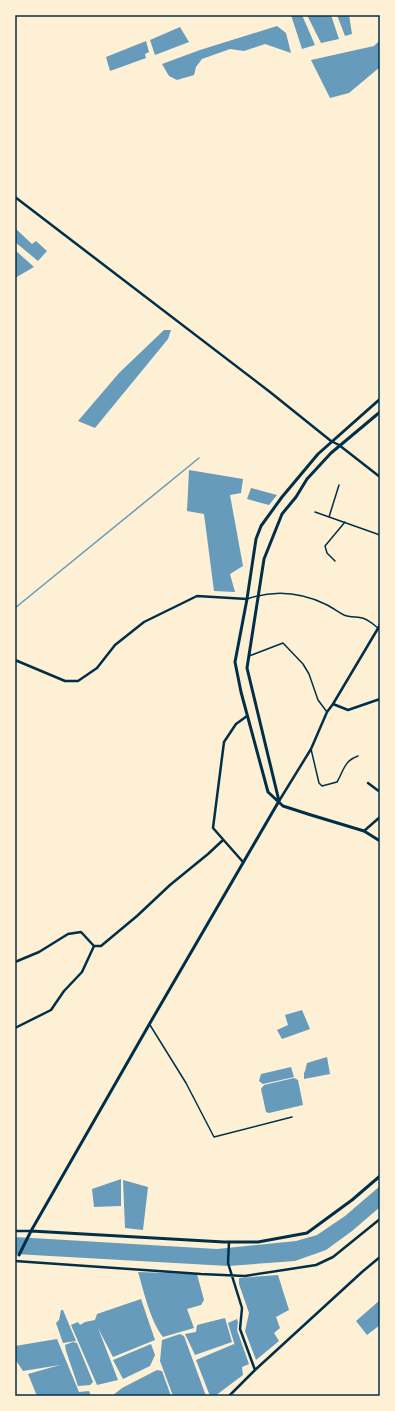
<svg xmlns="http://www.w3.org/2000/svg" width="395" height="1411" font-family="Jost,sans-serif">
<rect width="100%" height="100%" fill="#fdf0d5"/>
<path fill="#669bbc" d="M 291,15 L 302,15 L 315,45 L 302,49 Z
M 307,15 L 331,15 L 339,39 L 321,43 Z
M 337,15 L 349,15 L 352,34 L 345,36 Z
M 277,26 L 286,33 L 291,53 L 265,44 L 244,51 L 230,49 L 202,59 L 196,67 L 194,75 L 177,80 L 169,76 L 162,64 L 200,50 Z
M 180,27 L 189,42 L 155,55 L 150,40 Z
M 380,40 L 380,67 L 349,93 L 330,98 L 311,60 L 374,46 Z
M 146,41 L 149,52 L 145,54 L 146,58 L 110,71 L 106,57 Z
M 16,229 L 32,244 L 36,241 L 47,251 L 38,261 L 15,242 L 15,230 Z
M 15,250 L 34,267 L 15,278 Z
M 164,330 L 171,330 L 168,339 L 95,428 L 78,421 L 119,373 Z
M 189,470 L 243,479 L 241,493 L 230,495 L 243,566 L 230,574 L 235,592 L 214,591 L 204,514 L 187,511 Z
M 251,488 L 277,495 L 269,505 L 247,499 Z
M 302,1010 L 310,1029 L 282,1039 L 277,1030 L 288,1025 L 285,1015 Z
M 327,1057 L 330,1074 L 304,1079 L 304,1073 L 305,1071 L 307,1063 Z
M 291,1067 L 294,1077 L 263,1084 L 259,1081 L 261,1074 Z
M 294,1078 L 298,1080 L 303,1105 L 269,1113 L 266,1112 L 261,1089 L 264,1085 Z
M 121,1179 L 121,1206 L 94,1207 L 92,1189 Z
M 123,1180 L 148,1187 L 143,1230 L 125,1228 Z
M 380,1186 L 380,1207 L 352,1231 L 326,1250 L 295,1261 L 228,1266 L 15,1254 L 15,1237 L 217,1249 L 296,1241 L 317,1235 L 345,1216 Z
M 138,1272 L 197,1274 L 204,1300 L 201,1305 L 187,1309 L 194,1328 L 163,1337 C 150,1320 144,1292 138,1272 Z
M 278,1275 L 289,1310 L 276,1317 L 280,1328 L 274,1333 L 279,1341 L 256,1360 L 245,1331 L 249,1313 L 239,1284 L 239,1278 Z
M 141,1299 L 155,1340 L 113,1357 L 98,1328 L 118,1380 L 97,1385 L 71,1325 L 78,1322 L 80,1325 L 85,1322 L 95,1320 L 97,1314 Z
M 380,1300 L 380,1325 L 367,1335 L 356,1321 Z
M 61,1310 L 63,1310 L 76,1341 L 63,1343 L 56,1323 L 59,1320 Z
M 225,1318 L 232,1342 L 195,1355 L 185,1334 L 196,1332 L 197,1325 Z
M 237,1319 L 238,1322 L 237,1330 L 249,1364 L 242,1367 L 243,1375 L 215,1396 L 210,1396 L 196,1360 L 234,1344 L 235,1346 L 228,1323 Z
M 180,1334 L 184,1336 L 206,1396 L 173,1396 L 160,1361 L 162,1340 Z
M 57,1339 L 79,1392 L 89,1391 L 91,1396 L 37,1396 L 28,1374 L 60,1365 L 23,1371 L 15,1359 L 15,1346 Z
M 73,1342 L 77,1343 L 93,1382 L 90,1385 L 78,1386 L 66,1351 L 65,1345 Z
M 151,1344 L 155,1355 L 150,1366 L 123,1379 L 113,1360 Z
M 157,1370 L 162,1371 L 171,1396 L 112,1396 L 122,1388 Z"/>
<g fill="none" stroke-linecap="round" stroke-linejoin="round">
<path stroke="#669bbc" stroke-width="1.5" d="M 15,608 L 199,458"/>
<path stroke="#003049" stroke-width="1.5" d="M 315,512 L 380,535
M 329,517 L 339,485
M 335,561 L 327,553 L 325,546 L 345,522
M 247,599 C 273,590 300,592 325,604 C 332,607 338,612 344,615 C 351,618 359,616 365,619 C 370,621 374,625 378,628
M 249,656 L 283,643 L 303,664 L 309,674 L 318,700 L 327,712
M 311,749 L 319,783 L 322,786 L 337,782 C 344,770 344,761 358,756
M 150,1025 L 186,1083 L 214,1137 L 292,1117"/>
<path stroke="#003049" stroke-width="2.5" d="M 15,197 L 270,392 L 331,441 L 339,445 L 380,477
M 15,660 L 65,681 L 78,681 L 97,668 L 115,645 L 144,622 L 197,596 L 247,599
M 333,704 L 348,710 L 380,699
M 368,783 L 380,792
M 279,801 L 311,749 L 327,712 L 333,704 L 380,625
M 364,831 L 380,817
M 243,862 L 213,828 L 224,742 L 236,724 L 247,716
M 15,962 L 39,952 L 68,934 L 81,932 L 94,946 L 101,946 L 137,916 L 170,885 L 208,854 L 223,840
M 15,1028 L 51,1010 L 64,991 L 82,972 L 94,946
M 15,1231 L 31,1231
M 229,1242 L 228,1263 L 242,1308 L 240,1329 L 255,1370
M 15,1261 L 201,1274 L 245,1276 L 316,1265 L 333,1257 L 380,1219
M 229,1396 L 255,1370 L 362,1272 L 380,1257"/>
<path stroke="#003049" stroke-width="3" d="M 380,399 L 318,454 L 282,497 L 261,526 L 256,539 L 247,599 L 235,662 L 241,692 L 268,792 L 283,806 L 311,815 L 364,831 L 380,841
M 279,801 L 247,668 L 264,559 L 282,514 L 296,497 L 307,479 L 331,453 L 380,412
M 31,1231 L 224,1242 L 258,1242 L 307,1233 L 352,1200 L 380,1176
M 19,1255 L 31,1231 L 150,1023 L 279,801"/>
</g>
<rect width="395" height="1411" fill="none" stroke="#fdf0d5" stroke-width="32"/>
<rect x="16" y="16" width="363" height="1379" fill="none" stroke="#003049" stroke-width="1.5"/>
</svg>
